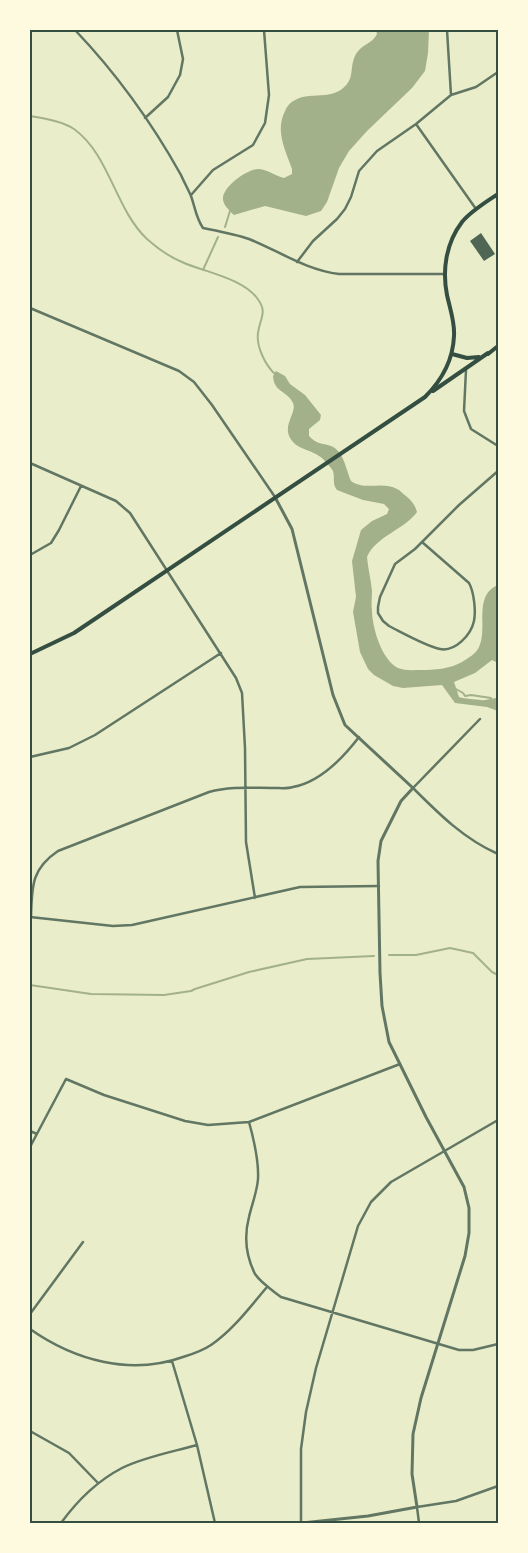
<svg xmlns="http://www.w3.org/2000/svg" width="528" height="1553" font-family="'DM Sans',sans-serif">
<rect width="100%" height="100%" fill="#e9edc9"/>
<path fill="#a3b18a" d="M 376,30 L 429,30 L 428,53 L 425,71 L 412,88 L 367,131 L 349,151 L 339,168 L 327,202 L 321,211 L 306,216 L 265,206 L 234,215 C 230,211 223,205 223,199 C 222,187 247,169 258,169 C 267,169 275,176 284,178 L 292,174 L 292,169 C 285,149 275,131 285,111 C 289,101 299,97 309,96 C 320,95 330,96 339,91 C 357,80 348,68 356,54 C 361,45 373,43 377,34 Z
M 276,371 L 285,376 L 290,384 L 305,395 L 321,415 L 320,420 L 309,429 L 309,436 C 316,444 322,443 331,446 C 344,451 346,470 351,481 C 365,491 383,481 397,489 C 400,490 403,494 406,496 C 412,501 415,505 417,512 C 404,530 376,536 367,557 C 368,569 371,580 372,591 C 372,598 371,604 372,610 C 372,628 382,660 398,668 C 405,671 414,670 421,670 C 434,670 450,669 462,662 C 468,658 476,654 479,647 C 488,628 473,595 498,585 L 497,643 L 498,663 L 492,660 L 475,673 L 454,682 L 459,697 C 465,699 475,699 481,700 C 486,701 492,698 498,698 L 498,711 L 487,707 L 455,703 L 442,685 L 403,688 L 393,686 L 374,675 L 368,669 L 360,652 L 353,612 L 356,597 L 352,561 L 361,530 L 372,521 L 387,514 L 389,509 L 384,504 L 363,500 L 337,490 C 332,484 335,478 333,471 C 331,467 326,463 323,459 C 311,448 296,451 289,436 C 284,423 297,412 293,403 C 287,390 274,393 273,376 Z"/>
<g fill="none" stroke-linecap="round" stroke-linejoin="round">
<path stroke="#a3b18a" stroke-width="2" d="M 30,116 C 44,118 62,121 74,129 C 110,155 115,209 147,239 C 157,248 170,257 182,262 C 204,272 242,278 257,298 C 268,312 260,318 258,333 C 256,347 266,366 275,374
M 225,227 L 230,211
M 203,270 L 218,237
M 454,688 L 463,693 L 465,696 L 471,695 L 491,698
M 389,955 L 416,955 L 450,948 L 473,953 L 492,972 L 498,975
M 30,985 L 91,994 L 164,995 L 191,991 L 195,989 L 249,972 L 307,959 L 374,956"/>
</g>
<path fill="#4f6655" d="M 481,233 L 495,254 L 484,261 L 470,241 Z"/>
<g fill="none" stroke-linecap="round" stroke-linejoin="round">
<path stroke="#617663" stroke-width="2.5" d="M 75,30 C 116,73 152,123 181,175 C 184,182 188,189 191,196 C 195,207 196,218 203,228 C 218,231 235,234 249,239 C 279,251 306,270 339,274 L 445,274
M 447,30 L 451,95
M 145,118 L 168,97 L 180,75 L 183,59 L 177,30
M 416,124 L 476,209
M 191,195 L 213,170 L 253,145 L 265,123 L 269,95 L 264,30
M 297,262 L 313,241 L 337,219 L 345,209 L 351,197 L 359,171 L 377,151 L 416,124 L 451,95 L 476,87 L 498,72
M 30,308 L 179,371 L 194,382 L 212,405 L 275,497
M 466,370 L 464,411 L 471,429 L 498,446
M 30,463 L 116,501 L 130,513 L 236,678 L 242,693 L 245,748 L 246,842 L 255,898
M 422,542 L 469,583 C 474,592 476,611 474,621 C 471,635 455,652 440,649 C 426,646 403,633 389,626 L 383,621 L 378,613 L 378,607 L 380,597 L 395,564 L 415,549 L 459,505 L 498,471
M 30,555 L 51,543 L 59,530 L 81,486
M 480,719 L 413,788 C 439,814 464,839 498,854
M 30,757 L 69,748 L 95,735 L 221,653
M 30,917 L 113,926 L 132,925 L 300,887 L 379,886
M 31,917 C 32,887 31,869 58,851 L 209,792 C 230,786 252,788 274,788 C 280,788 287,789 293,787 C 320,782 343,758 359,737
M 249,1122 C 254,1140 259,1160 258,1179 C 257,1192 252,1204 249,1217 C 244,1236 246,1256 255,1274 C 261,1283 272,1290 281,1297 L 459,1350 L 473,1350 L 498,1344
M 30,1131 L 37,1134
M 30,1147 L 66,1079 L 104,1095 L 185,1121 L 208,1125 L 249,1122 L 400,1064
M 30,1314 L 83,1242
M 30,1329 C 74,1360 130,1376 183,1357 C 193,1354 202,1351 211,1345 C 233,1330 250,1307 267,1287
M 172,1361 L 197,1445 L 215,1523
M 30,1431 L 69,1453 L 98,1483
M 61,1523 C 77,1501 97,1481 122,1468 C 144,1457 172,1452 197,1445
M 301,1523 L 301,1449 L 306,1412 L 316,1368 L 358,1226 L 371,1202 L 391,1182 L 498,1120
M 419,1523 L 417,1507 L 456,1501 L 498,1486"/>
<path stroke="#617663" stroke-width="3" d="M 276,499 L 292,529 L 333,695 L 345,725 L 413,788 L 401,801 L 381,841 L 378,861 L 380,973 L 382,1006 L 389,1042 L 426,1117 L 464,1187 L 469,1208 L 469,1233 L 465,1256 L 421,1398 L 413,1434 L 412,1474 L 417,1507 L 368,1516 L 302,1523"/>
<path stroke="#344e41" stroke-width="4" d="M 452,354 L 467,358 L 479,357
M 488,354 L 498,346
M 433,391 L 488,353
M 30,654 L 74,633 L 425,397 C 442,380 453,361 454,336 C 455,322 450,309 447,295 C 442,270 446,243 462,222 C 471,211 486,202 498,194"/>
</g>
<rect width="528" height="1553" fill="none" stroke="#fefae0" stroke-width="62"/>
<rect x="31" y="31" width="466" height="1491" fill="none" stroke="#344e41" stroke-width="2"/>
</svg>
